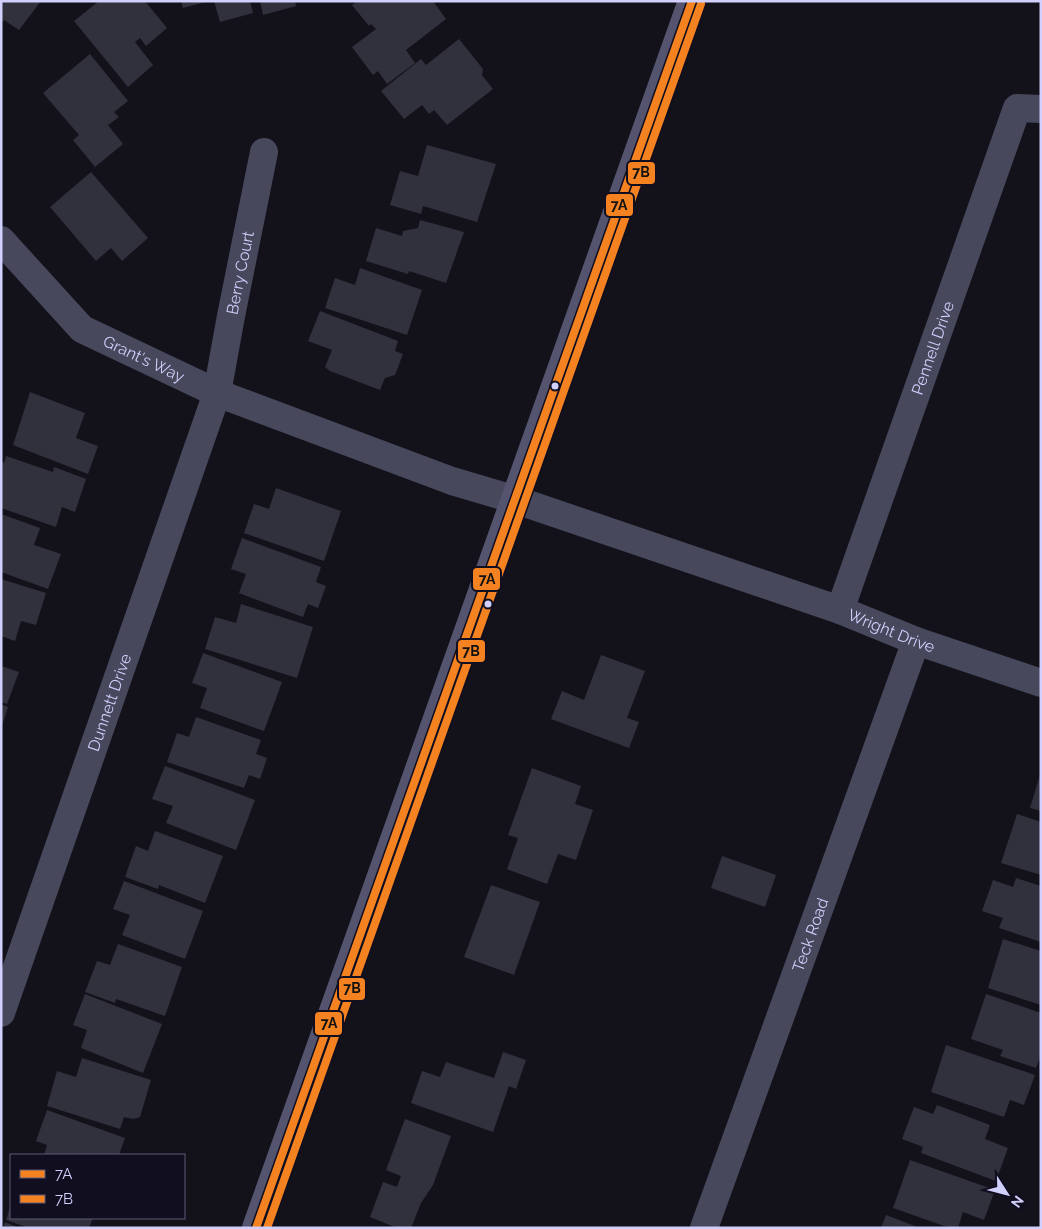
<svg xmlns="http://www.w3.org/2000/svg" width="1042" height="1229" font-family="Raleway,sans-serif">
<rect width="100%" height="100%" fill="#13121b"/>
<path fill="#31303d" d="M 1,1 L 41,1 L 19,30 L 4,20 L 1,24 Z
M 99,1 L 145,1 L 167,28 L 146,46 L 140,38 L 135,42 L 153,65 L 128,87 L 74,21 Z
M 181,1 L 205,1 L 205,2 L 183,8 Z
M 214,1 L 250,1 L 253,13 L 220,22 Z
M 260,1 L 295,1 L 296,6 L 263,15 Z
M 357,1 L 433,1 L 446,19 L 406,50 L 415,63 L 387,84 L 378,71 L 373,75 L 352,47 L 376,29 L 371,24 L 369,26 L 352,5 Z
M 459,39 L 483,69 L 482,75 L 493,89 L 447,125 L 434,110 L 429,114 L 422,105 L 404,119 L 381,91 L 421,59 L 426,65 Z
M 90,54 L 128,101 L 114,112 L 119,117 L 108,125 L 123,144 L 95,167 L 73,140 L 79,135 L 43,93 Z
M 427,145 L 496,164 L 477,222 L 423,206 L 421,214 L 390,205 L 400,171 L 418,176 Z
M 91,172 L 148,238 L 122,261 L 111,248 L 96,261 L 50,207 Z
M 420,220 L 464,232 L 446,283 L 409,271 L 408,274 L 366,261 L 376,228 L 402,236 L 403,231 L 418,228 Z
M 360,268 L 422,290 L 407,335 L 325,308 L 335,278 L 355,285 Z
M 320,311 L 398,341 L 395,351 L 403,354 L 395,375 L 385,378 L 380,390 L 330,371 L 325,367 L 332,350 L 308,341 Z
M 30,392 L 85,413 L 76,438 L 98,446 L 88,474 L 13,445 Z
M 6,456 L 53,472 L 54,467 L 86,479 L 75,512 L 62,507 L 56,527 L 1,508 L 1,462 L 4,463 Z
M 276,488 L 341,511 L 324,561 L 244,533 L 254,504 L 269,509 Z
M 1,514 L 40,528 L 34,545 L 61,554 L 48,589 L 1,572 Z
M 242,538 L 321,567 L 316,582 L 326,586 L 318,608 L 308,604 L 303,617 L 239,593 L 246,574 L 231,569 Z
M 1,579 L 46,593 L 36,625 L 21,621 L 15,641 L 1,636 Z
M 241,604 L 313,627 L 297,678 L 205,649 L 215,617 L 236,623 Z
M 203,653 L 282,682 L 264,731 L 200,708 L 207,688 L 192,683 Z
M 601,655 L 645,671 L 627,718 L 639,722 L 629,748 L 551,719 L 562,691 L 584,700 Z
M 1,666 L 19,672 L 7,704 L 1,702 Z
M 1,704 L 8,707 L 2,726 L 1,725 Z
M 196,717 L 261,740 L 256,754 L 267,758 L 260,779 L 249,775 L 244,788 L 167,762 L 177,733 L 189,737 Z
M 165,766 L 255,800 L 236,850 L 166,823 L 173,806 L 152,799 Z
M 532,768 L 581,786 L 575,804 L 593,810 L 576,860 L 558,854 L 547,884 L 507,869 L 518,838 L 508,835 Z
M 1040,775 L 1041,775 L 1041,811 L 1030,808 Z
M 1017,814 L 1041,822 L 1041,875 L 1001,863 Z
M 155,831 L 223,856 L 205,903 L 159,885 L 158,889 L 125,877 L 136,846 L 148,851 Z
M 722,856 L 776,875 L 765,907 L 711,888 Z
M 1016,878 L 1041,886 L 1041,942 L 999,928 L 1003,918 L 982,911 L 993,880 L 1013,887 Z
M 124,881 L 203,911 L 185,959 L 122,935 L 130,915 L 113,909 Z
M 491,885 L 540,902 L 514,975 L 464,957 Z
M 1003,939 L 1041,951 L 1041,1005 L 988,988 Z
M 118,944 L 182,967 L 165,1016 L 116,999 L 115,1003 L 85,992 L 97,961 L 110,965 Z
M 85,994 L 162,1024 L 143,1073 L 81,1048 L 87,1030 L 73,1025 Z
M 986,994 L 1041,1013 L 1041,1055 L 1036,1068 L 1000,1056 L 1003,1050 L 971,1039 Z
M 946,1045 L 1035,1075 L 1024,1105 L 1010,1100 L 1004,1117 L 931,1092 Z
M 503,1052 L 526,1060 L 516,1089 L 509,1086 L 493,1132 L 411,1103 L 422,1071 L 440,1077 L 446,1062 L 494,1078 Z
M 82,1058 L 151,1080 L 140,1117 L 133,1119 L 124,1117 L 120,1129 L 47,1106 L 57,1071 L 76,1077 Z
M 937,1105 L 990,1125 L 985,1139 L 1008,1148 L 996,1181 L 921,1153 L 923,1147 L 902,1139 L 914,1107 L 933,1114 Z
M 47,1110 L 125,1138 L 119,1155 L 44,1155 L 47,1145 L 36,1141 Z
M 405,1119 L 451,1136 L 433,1185 L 421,1203 L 411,1228 L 397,1228 L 370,1217 L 383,1182 L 397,1187 L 401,1176 L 386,1170 Z
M 910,1160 L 995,1190 L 984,1220 L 963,1212 L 958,1228 L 950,1228 L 893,1208 Z
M 11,1205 L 11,1218 L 93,1218 L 89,1228 L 29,1228 L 6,1220 Z
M 886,1215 L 920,1228 L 881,1228 Z
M 5,1222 L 19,1228 L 3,1228 Z"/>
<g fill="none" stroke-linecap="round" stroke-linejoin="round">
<g stroke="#47485c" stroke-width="28">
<path id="s1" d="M 1,240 L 82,329 L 217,393 L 452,481 L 516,500 L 840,610 L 916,641 L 1041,683"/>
<path id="s2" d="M 840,610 L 1017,108 L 1041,109"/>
<path id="s3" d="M 1,1013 L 217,393 L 231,316 L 264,152"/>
<path id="s4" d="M 704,1228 L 916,641"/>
</g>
<path stroke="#54546e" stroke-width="28" d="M 256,1228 L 692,1"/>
<defs>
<path id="bus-1" d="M 256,1228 L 692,1"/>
<path id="bus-2" d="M 267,1228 L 701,4"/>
</defs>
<use href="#bus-1" stroke="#100e1f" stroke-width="11"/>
<use href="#bus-2" stroke="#100e1f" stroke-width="11"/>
<use href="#bus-1" stroke="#f58220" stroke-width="8"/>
<use href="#bus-2" stroke="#f58220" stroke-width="8"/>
</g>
<g fill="#d1cffc" stroke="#100e1f" stroke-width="2">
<circle cx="555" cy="386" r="4.5"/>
<circle cx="488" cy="604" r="4.5"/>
</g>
<g text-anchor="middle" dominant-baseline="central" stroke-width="4.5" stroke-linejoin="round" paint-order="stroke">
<g font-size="16" fill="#d1cffc" stroke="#100e1f">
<text stroke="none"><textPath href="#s3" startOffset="779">Berry Court</textPath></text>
<text stroke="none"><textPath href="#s2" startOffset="278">Pennell Drive</textPath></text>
<text stroke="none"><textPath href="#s1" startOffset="189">Grant's Way</textPath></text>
<text stroke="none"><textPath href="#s1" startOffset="985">Wright Drive</textPath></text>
<text stroke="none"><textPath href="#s3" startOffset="329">Dunnett Drive</textPath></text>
<text stroke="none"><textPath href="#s4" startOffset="312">Teck Road</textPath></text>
</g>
</g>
<g stroke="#100e1f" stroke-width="2">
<rect x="627" y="161" width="29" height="24" rx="5" fill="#f58220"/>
<rect x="605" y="193" width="29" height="24" rx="5" fill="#f58220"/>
<rect x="472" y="567" width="29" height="24" rx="5" fill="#f58220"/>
<rect x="457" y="639" width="29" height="24" rx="5" fill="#f58220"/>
<rect x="338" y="977" width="28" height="24" rx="5" fill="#f58220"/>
<rect x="314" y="1011" width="29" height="25" rx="5" fill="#f58220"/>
</g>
<g font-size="14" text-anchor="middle" font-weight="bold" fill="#111">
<text x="641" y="177">7B</text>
<text x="619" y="210">7A</text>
<text x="487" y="584">7A</text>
<text x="471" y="656">7B</text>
<text x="352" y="993">7B</text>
<text x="329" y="1028">7A</text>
</g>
<rect width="1042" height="1229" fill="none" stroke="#d1cffc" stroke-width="5"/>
<rect x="10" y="1154" width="175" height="65" fill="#100e1f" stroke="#5d5b77"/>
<rect x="20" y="1170" width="25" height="8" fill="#f58220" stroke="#5d5b77"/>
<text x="55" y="1179" font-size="15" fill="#d1cffc">7A</text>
<rect x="20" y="1195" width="25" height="8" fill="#f58220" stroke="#5d5b77"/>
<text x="55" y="1204" font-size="15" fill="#d1cffc">7B</text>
<g transform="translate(1007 1194) rotate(126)" stroke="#100e1f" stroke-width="4" paint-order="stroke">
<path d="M0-4L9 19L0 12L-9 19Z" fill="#d1cffc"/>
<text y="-8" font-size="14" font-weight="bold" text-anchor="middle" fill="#d1cffc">N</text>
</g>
</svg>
